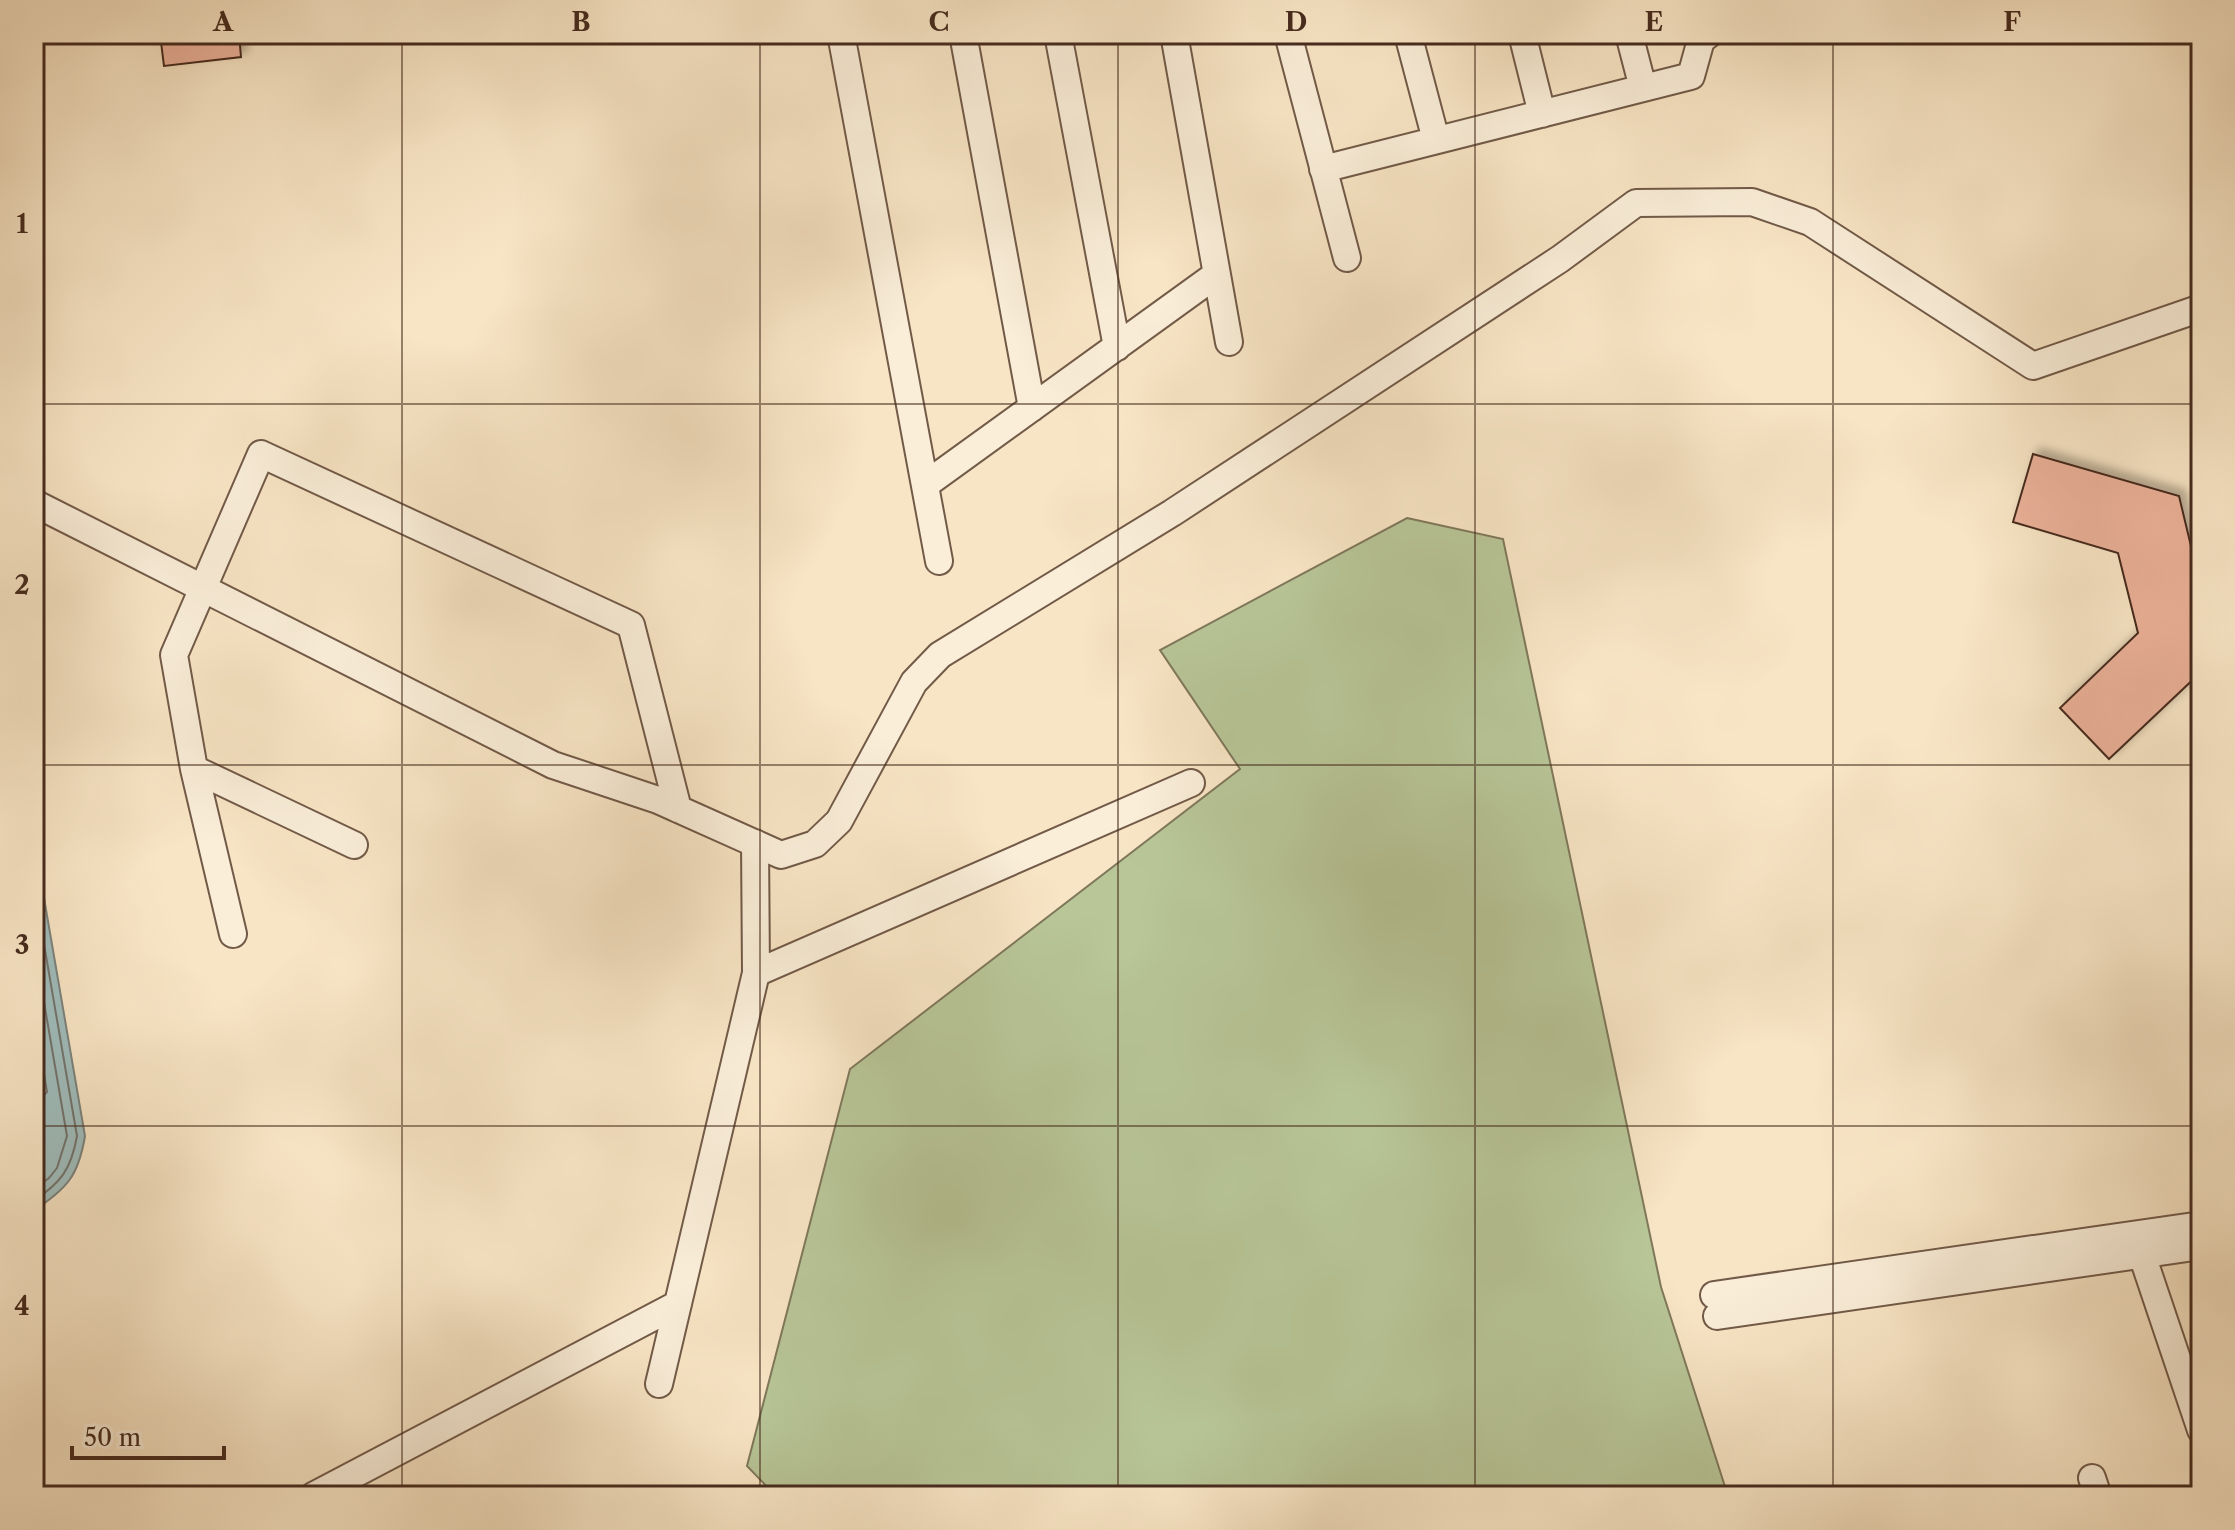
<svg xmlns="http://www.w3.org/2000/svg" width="2235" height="1530" font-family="'Libre Caslon Text',serif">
<defs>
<filter id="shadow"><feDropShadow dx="6" dy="-6" stdDeviation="4" flood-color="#0004"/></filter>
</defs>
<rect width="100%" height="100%" fill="#f8e5c5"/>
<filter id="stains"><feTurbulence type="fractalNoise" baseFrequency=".0025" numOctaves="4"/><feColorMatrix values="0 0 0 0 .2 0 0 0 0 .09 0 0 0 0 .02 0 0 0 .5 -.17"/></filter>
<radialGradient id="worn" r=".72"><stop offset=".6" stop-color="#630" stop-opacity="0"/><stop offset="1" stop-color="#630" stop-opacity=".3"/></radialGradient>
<path fill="#b8c698" stroke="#7f785b" stroke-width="2" d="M 1407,518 L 1503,539 L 1661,1287 L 1728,1496 L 776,1496 L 747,1466 L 850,1069 L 1240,769 L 1160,650 Z"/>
<path fill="#a0bdbc" stroke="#7c837d" stroke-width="2" d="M 34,840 L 85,1136 C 78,1178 67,1187 34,1211 L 34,1145 L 39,1133 L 34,1104 Z"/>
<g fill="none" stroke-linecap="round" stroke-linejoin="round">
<path stroke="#73746d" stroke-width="2" d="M 34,886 L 77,1136 C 71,1170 61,1182 34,1201
M 34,944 L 67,1136 L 57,1168 L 49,1178 L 34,1189
M 34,1014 L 47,1092 L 44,1095 L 34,1095"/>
</g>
<path fill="#ebb199" stroke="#462b1e" stroke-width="2" filter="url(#shadow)" d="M 160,34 L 239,34 L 241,57 L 164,66 Z
M 2033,454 L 2179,496 L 2201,588 L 2201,672 L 2109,759 L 2060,708 L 2138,633 L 2118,553 L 2013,522 Z"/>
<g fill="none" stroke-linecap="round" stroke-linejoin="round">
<defs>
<path id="minor" d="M 841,34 L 939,561
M 963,34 L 1032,408
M 1058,34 L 1117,347
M 1174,34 L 1229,342
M 1288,34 L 1347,258
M 1408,34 L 1436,140
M 1522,34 L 1542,114
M 1629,34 L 1643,88
M 1323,169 L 1691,76 L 1701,40 L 1709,34
M 925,485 L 1217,274
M 34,503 L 553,765 L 658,800 L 781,855 L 815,844 L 839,821 L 914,682 L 940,655 L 1172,513 L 1560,259 L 1636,203 L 1752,202 L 1810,222 L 2033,366 L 2201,308
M 194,769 L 354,845
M 233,934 L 194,769 L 174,655 L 261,454 L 631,625 L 678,809
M 756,973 L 1191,783
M 2137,1240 L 2201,1430
M 1714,1295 L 2201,1225
M 1717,1316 L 2201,1246
M 659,1384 L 756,973 L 755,843
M 2092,1478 L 2098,1496
M 313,1496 L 678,1304"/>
</defs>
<use href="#minor" stroke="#725a48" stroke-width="30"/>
<use href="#minor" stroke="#faeed9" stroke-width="26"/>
</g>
<path fill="none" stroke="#462b1e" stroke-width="2" stroke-opacity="0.55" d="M 402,34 L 402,1496M 760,34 L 760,1496M 1118,34 L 1118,1496M 1475,34 L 1475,1496M 1833,34 L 1833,1496M 34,404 L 2201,404M 34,765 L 2201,765M 34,1126 L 2201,1126"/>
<rect width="2235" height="1530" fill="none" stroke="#f8e5c5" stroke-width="88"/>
<path d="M72 1446v12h152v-12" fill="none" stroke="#462b1e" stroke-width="4"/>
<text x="84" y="1446" font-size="24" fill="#462b1e" stroke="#faeed9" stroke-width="6" paint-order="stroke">50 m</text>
<rect x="44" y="44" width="2147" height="1442" fill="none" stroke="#462b1e" stroke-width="3"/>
<g font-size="26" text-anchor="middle" font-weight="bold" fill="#462b1e">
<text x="223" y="31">A</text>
<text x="581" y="31">B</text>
<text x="939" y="31">C</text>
<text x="1296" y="31">D</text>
<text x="1654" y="31">E</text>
<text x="2012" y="31">F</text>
<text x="22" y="233">1</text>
<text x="22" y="594">2</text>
<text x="22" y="954">3</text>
<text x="22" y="1315">4</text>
</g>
<rect width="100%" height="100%" filter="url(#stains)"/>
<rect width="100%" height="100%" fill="url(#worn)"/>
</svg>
